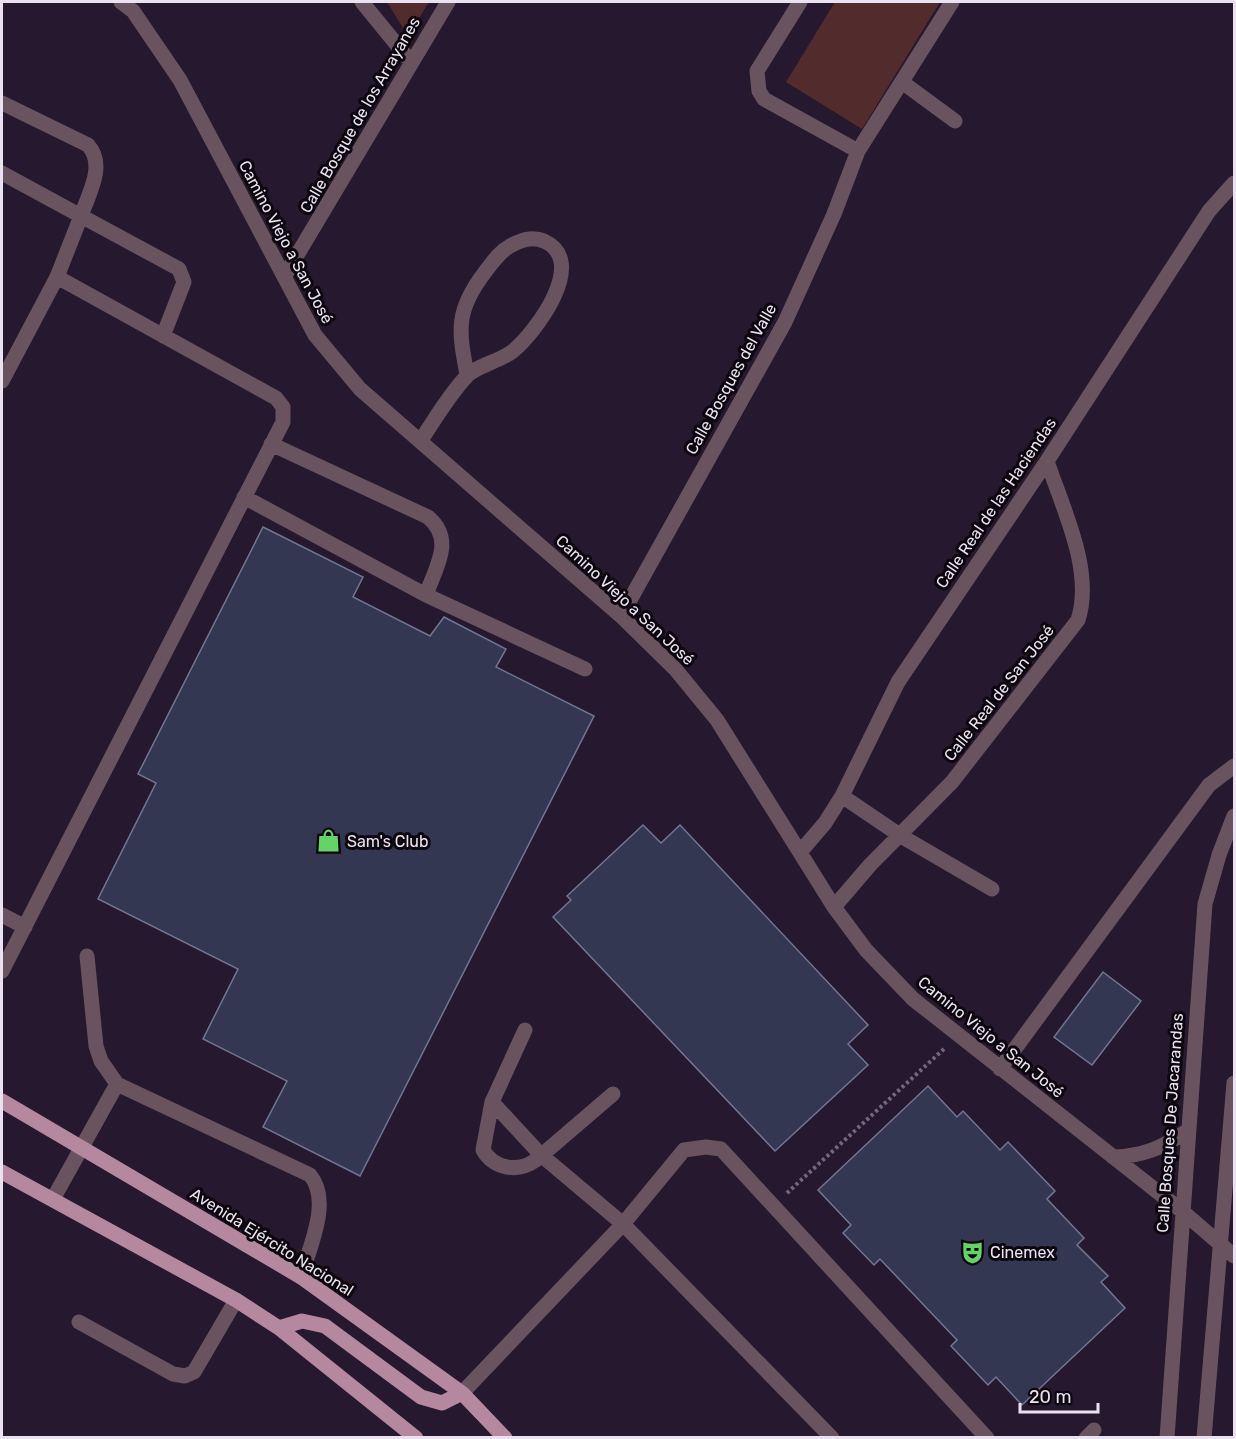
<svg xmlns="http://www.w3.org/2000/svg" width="1236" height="1439" font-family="Rubik,sans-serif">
<rect width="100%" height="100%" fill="#26182e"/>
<path fill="#522c2c" d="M 387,2 L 429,2 L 408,36 Z
M 835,2 L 940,2 L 862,129 L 786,82 Z"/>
<path fill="#343751" stroke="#727693" stroke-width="1.5" d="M 263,527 L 363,577 L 353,597 L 430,636 L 444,617 L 506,649 L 496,667 L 594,716 L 360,1176 L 263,1127 L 287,1081 L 203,1039 L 238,969 L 98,899 L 156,783 L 138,774 Z
M 643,825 L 661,843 L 680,825 L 868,1025 L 848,1044 L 868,1065 L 775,1151 L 553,917 L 571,900 L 567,896 Z
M 1103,972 L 1141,1001 L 1092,1065 L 1054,1037 Z
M 928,1086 L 957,1117 L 963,1111 L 1000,1150 L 1008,1142 L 1055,1191 L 1047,1199 L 1084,1238 L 1077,1245 L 1108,1276 L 1101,1282 L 1125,1308 L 1022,1405 L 996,1377 L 988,1385 L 951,1346 L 957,1340 L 880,1259 L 874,1265 L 843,1233 L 851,1225 L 818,1190 Z"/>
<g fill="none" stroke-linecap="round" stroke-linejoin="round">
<path stroke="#74687c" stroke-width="4" stroke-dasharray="3 3" stroke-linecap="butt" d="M 787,1193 L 945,1048"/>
<path stroke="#69535f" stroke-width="15" d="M 121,2 L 133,11 L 180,80 L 315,335 L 360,389 L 621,616 L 676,670 L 717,720 L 834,907 L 866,950 L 913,999 L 1182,1211 L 1234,1256
M 362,2 L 411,62
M 800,2 L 757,71 L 759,91 L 764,99 L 858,151
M 902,82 L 955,121
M 2,103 L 88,145 C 106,165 89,193 81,216 L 179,269 L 184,282 L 163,336
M 2,173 L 81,216 L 57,277
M 284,277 L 448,2
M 2,381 L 57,277 L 276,398 L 283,407 L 283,422 L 2,971
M 421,440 C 435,419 449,395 466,377 C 475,366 501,361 513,351 C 536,332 589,261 544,241 C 532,236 521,240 510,246 C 499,252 493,262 485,272 C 456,310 458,329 467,374
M 244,497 L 426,595 C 436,566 455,540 428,517 L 271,444
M 426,595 L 585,669
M 621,616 L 785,322 L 834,214 L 858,151 L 952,2
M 842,796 L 901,836 L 992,889
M 801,851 L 825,823 L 842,796 L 898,682 L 1047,461 L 1209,211 L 1234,183
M 834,907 L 870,865 L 952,782 L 1078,620 C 1094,571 1063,509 1047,461
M 2,915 L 25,927
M 525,1030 L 492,1102 L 541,1155 L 623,1224 L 832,1438
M 1000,1069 L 1209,785 L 1234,766
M 117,1084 L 310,1175 C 332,1201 309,1248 301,1277
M 492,1102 L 483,1150 C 494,1169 518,1173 536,1160 L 613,1094
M 1113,1157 C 1143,1156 1162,1148 1187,1131
M 53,1199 L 117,1084 L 101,1061 L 96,1046 L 87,956
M 79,1322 L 173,1374 L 185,1376 L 194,1372 L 236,1300
M 462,1393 L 623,1224 L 684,1150 L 706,1147 L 721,1149 L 987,1438
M 1086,1438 L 1094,1430
M 1167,1438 L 1205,904 L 1219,855 L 1234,816
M 1204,1438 L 1234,1083"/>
<path stroke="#b5889f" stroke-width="15" d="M 2,1101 L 301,1277 L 462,1393 L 505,1438
M 2,1172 L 236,1300 L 279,1328 L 416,1438
M 279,1328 L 302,1321 L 325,1326 L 421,1397 L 442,1403 L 462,1393"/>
</g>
<defs>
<symbol id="shop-bare" viewBox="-9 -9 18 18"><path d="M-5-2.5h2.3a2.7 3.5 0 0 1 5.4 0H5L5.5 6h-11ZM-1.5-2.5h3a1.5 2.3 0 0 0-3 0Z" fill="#64d468" stroke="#0c060f" stroke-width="2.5" paint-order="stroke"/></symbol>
<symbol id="theatre-bare" viewBox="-9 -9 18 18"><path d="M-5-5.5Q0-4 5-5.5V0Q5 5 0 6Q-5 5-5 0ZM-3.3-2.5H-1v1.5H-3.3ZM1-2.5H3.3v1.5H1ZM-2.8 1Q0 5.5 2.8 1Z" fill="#64d468" stroke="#0c060f" stroke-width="2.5" paint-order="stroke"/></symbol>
</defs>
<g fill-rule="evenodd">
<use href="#shop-bare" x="312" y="824" width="33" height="33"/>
<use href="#theatre-bare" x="956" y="1236" width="33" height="33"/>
</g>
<g text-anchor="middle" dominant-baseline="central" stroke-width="6" stroke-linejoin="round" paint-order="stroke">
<g font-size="16" fill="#ebe2f1" stroke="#0c060f">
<text transform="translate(360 115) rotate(-60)">Calle Bosque de los Arrayanes</text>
<text transform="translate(286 242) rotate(62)">Camino Viejo a San José</text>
<text transform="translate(731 379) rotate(-61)">Calle Bosques del Valle</text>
<text transform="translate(996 503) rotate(-56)">Calle Real de las Haciendas</text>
<text transform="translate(625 600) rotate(43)">Camino Viejo a San José</text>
<text transform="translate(999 693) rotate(-52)">Calle Real de San José</text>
<text transform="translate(991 1037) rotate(39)">Camino Viejo a San José</text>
<text transform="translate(1170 1123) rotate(-86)">Calle Bosques De Jacarandas</text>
<text transform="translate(272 1242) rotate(32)">Avenida Ejército Nacional</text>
</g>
<g font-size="16" fill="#ebe2f1" stroke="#0c060f" text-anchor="start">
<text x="347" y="841">Sam's Club</text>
<text x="990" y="1252">Cinemex</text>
</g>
</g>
<rect width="1236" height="1439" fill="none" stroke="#ebe2f1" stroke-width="6"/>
<path d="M1020 1403v9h78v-9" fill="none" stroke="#ebe2f1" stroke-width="3"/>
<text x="1029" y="1403" font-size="18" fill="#ebe2f1" stroke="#0c060f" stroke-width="4.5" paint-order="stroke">20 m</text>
</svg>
